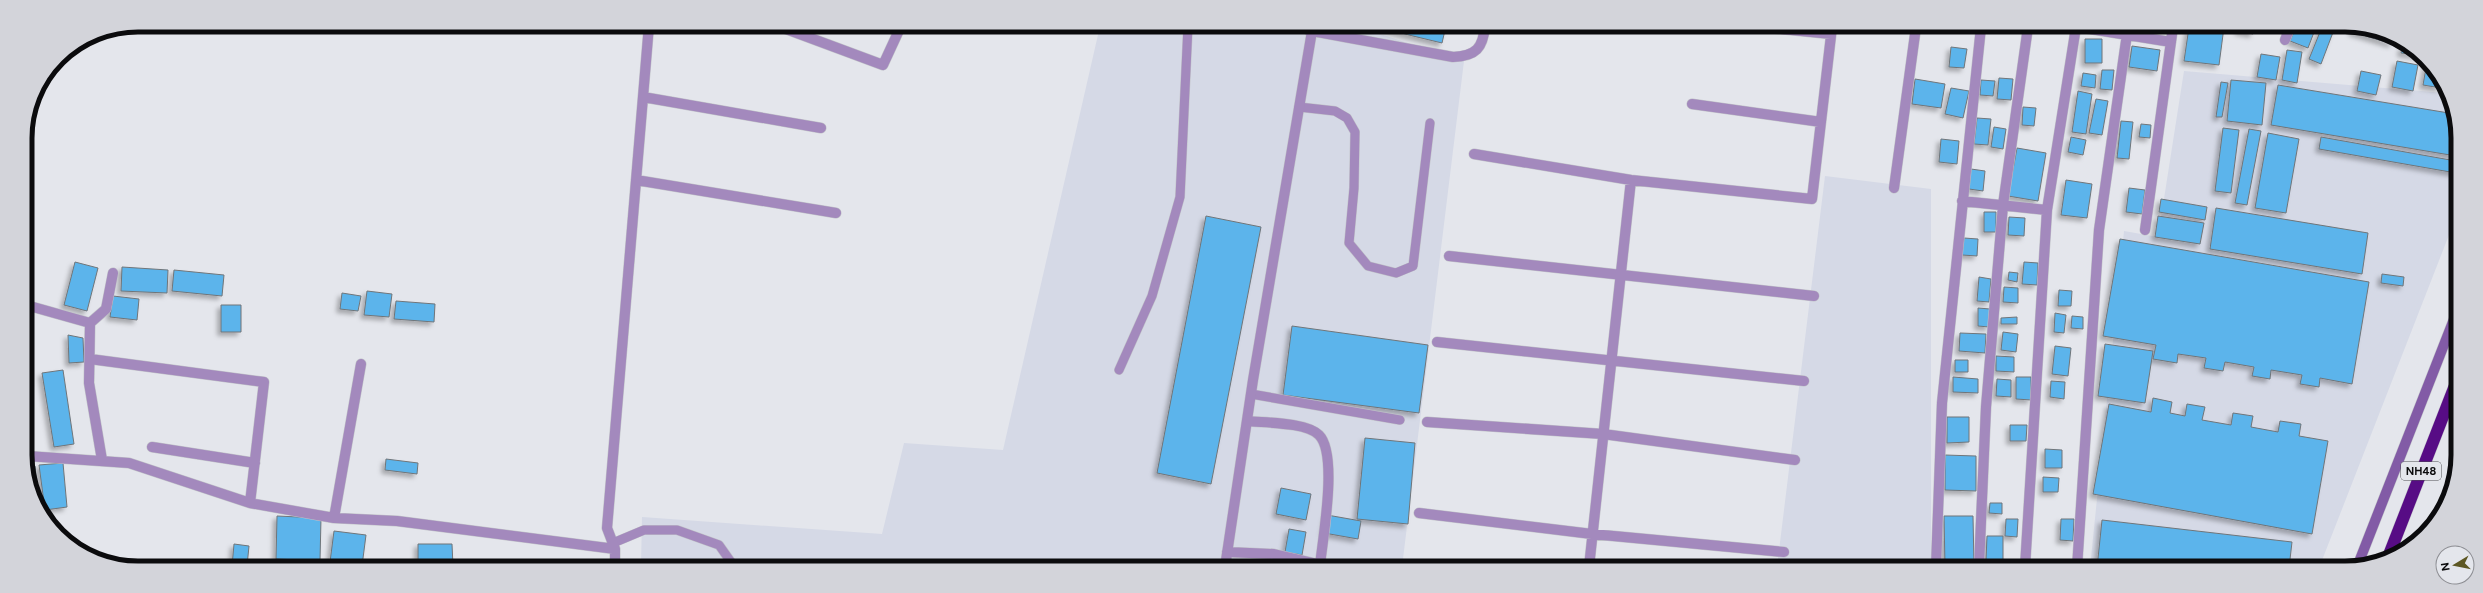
<svg xmlns="http://www.w3.org/2000/svg" width="2483" height="593" font-family="Figtree,sans-serif">
<defs>
<filter id="shadow"><feDropShadow dx="-3.5" dy="3.5" stdDeviation="2" flood-color="#0004"/></filter>
</defs>
<rect width="100%" height="100%" fill="#e4e6ec"/>
<path fill="#d5d9e6" d="M 1100,26 L 1355,26 L 1464,61 L 1402,567 L 641,566 L 642,517 L 882,534 L 904,443 L 1003,450 Z
M 2184,71 L 2444,93 L 2456,116 L 2456,217 L 2319,568 L 2090,568 L 2124,231 L 2158,237 Z
M 1825,176 L 1931,189 L 1931,567 L 1777,567 Z"/>
<path fill="#5bb4eb" stroke="#707579" filter="url(#shadow)" d="M 1385,26 L 1446,26 L 1442,43 L 1384,29 Z
M 2189,27 L 2224,27 L 2219,65 L 2184,61 Z
M 2239,27 L 2254,27 L 2253,34 L 2238,31 Z
M 2296,27 L 2316,27 L 2308,48 L 2290,41 Z
M 2322,27 L 2335,27 L 2321,64 L 2309,59 Z
M 2353,27 L 2367,27 L 2393,41 L 2392,44 L 2352,32 Z
M 2085,39 L 2102,39 L 2102,63 L 2085,63 Z
M 2132,46 L 2160,50 L 2157,71 L 2129,67 Z
M 2402,46 L 2422,56 L 2401,53 Z
M 1951,47 L 1967,49 L 1964,68 L 1949,67 Z
M 2287,50 L 2302,52 L 2297,83 L 2282,80 Z
M 2261,54 L 2280,57 L 2276,80 L 2257,77 Z
M 2397,61 L 2418,65 L 2413,91 L 2392,87 Z
M 2427,62 L 2441,88 L 2423,85 Z
M 2102,70 L 2114,70 L 2112,90 L 2100,89 Z
M 2361,71 L 2381,75 L 2376,95 L 2357,91 Z
M 2083,73 L 2096,75 L 2095,88 L 2081,86 Z
M 1999,78 L 2013,79 L 2011,100 L 1997,99 Z
M 1915,79 L 1945,84 L 1941,108 L 1912,104 Z
M 1981,80 L 1995,81 L 1993,96 L 1980,95 Z
M 2231,80 L 2266,83 L 2262,125 L 2227,121 Z
M 2221,82 L 2228,83 L 2222,117 L 2216,117 Z
M 2278,85 L 2455,114 L 2456,156 L 2271,125 Z
M 1951,88 L 1969,91 L 1963,118 L 1945,114 Z
M 2078,91 L 2092,94 L 2086,134 L 2072,132 Z
M 2096,99 L 2108,101 L 2102,135 L 2089,133 Z
M 2023,107 L 2036,108 L 2034,126 L 2022,125 Z
M 1977,118 L 1991,119 L 1988,145 L 1974,144 Z
M 2121,121 L 2133,122 L 2129,159 L 2117,158 Z
M 2141,124 L 2151,125 L 2150,138 L 2139,137 Z
M 1994,127 L 2006,129 L 2003,149 L 1991,147 Z
M 2223,128 L 2239,130 L 2231,193 L 2215,191 Z
M 2249,129 L 2261,131 L 2247,205 L 2235,203 Z
M 2268,133 L 2299,139 L 2286,213 L 2255,208 Z
M 2071,137 L 2086,140 L 2083,155 L 2068,152 Z
M 2321,137 L 2456,161 L 2456,173 L 2319,149 Z
M 1941,139 L 1959,141 L 1957,164 L 1939,162 Z
M 2017,148 L 2046,153 L 2038,201 L 2008,196 Z
M 1971,169 L 1985,171 L 1983,191 L 1969,189 Z
M 2066,180 L 2092,184 L 2087,218 L 2061,215 Z
M 2129,188 L 2145,190 L 2142,214 L 2126,212 Z
M 2161,199 L 2207,207 L 2205,220 L 2159,212 Z
M 2216,208 L 2368,233 L 2362,274 L 2210,249 Z
M 1984,212 L 1996,212 L 1996,232 L 1984,232 Z
M 1206,216 L 1261,227 L 1211,484 L 1157,473 Z
M 2158,216 L 2204,223 L 2200,244 L 2155,237 Z
M 2009,217 L 2025,218 L 2024,236 L 2008,235 Z
M 1964,238 L 1978,239 L 1977,256 L 1962,255 Z
M 2120,239 L 2369,282 L 2352,384 L 2320,378 L 2319,387 L 2300,384 L 2302,375 L 2271,370 L 2270,379 L 2252,376 L 2254,367 L 2225,362 L 2223,371 L 2204,368 L 2206,358 L 2178,354 L 2177,363 L 2153,359 L 2156,345 L 2103,336 Z
M 75,262 L 98,268 L 87,311 L 64,305 Z
M 2024,262 L 2038,263 L 2037,285 L 2022,284 Z
M 122,267 L 168,270 L 167,293 L 121,291 Z
M 174,270 L 224,275 L 222,296 L 172,291 Z
M 2009,272 L 2018,273 L 2017,282 L 2008,280 Z
M 2382,274 L 2404,277 L 2403,286 L 2381,283 Z
M 1979,277 L 1991,279 L 1989,302 L 1977,301 Z
M 2004,287 L 2018,288 L 2018,303 L 2003,302 Z
M 2059,290 L 2072,291 L 2071,306 L 2058,306 Z
M 367,291 L 392,294 L 389,317 L 364,315 Z
M 342,293 L 361,296 L 358,311 L 340,309 Z
M 113,296 L 139,299 L 137,320 L 110,317 Z
M 396,301 L 435,304 L 434,322 L 394,319 Z
M 221,305 L 241,305 L 241,332 L 221,332 Z
M 1978,308 L 1990,309 L 1989,327 L 1978,326 Z
M 2055,313 L 2066,315 L 2064,333 L 2054,332 Z
M 2072,316 L 2083,317 L 2083,329 L 2071,328 Z
M 2017,317 L 2017,324 L 2001,324 L 2001,318 Z
M 1292,326 L 1428,345 L 1419,413 L 1283,395 Z
M 2003,332 L 2018,334 L 2016,352 L 2001,350 Z
M 1960,333 L 1986,334 L 1985,353 L 1959,351 Z
M 68,335 L 83,338 L 84,362 L 69,363 Z
M 2105,344 L 2153,351 L 2145,403 L 2098,396 Z
M 2055,346 L 2071,348 L 2068,376 L 2052,374 Z
M 1996,356 L 2014,357 L 2014,372 L 1996,371 Z
M 1955,360 L 1968,360 L 1968,372 L 1955,372 Z
M 63,370 L 74,444 L 54,447 L 42,373 Z
M 1953,377 L 1978,379 L 1978,393 L 1953,392 Z
M 2016,377 L 2031,377 L 2031,400 L 2016,399 Z
M 1997,379 L 2011,380 L 2011,397 L 1996,396 Z
M 2051,381 L 2065,382 L 2064,399 L 2050,397 Z
M 2153,398 L 2172,402 L 2170,413 L 2185,416 L 2187,404 L 2205,407 L 2202,420 L 2231,425 L 2233,413 L 2253,416 L 2251,427 L 2278,432 L 2280,421 L 2301,424 L 2299,436 L 2328,441 L 2312,534 L 2093,494 L 2109,404 L 2151,412 Z
M 1947,417 L 1969,417 L 1969,442 L 1947,443 Z
M 2010,425 L 2027,425 L 2026,441 L 2010,441 Z
M 1365,438 L 1415,443 L 1408,524 L 1357,519 Z
M 2045,449 L 2062,450 L 2062,468 L 2045,468 Z
M 1945,455 L 1976,456 L 1976,491 L 1945,490 Z
M 386,459 L 418,463 L 417,474 L 385,470 Z
M 63,463 L 67,507 L 45,510 L 39,465 Z
M 35,466 L 39,499 L 27,477 L 27,467 Z
M 2043,477 L 2059,478 L 2058,492 L 2043,492 Z
M 1281,488 L 1311,494 L 1306,520 L 1276,514 Z
M 1990,503 L 2002,503 L 2002,514 L 1989,513 Z
M 1327,515 L 1361,521 L 1358,539 L 1324,533 Z
M 277,516 L 321,518 L 320,561 L 276,559 Z
M 1944,516 L 1973,516 L 1974,567 L 1945,567 Z
M 2006,519 L 2018,519 L 2017,537 L 2005,536 Z
M 2061,519 L 2074,519 L 2073,541 L 2060,540 Z
M 2102,520 L 2292,542 L 2289,568 L 2097,568 Z
M 1289,529 L 1306,532 L 1302,555 L 1285,552 Z
M 334,531 L 366,535 L 362,566 L 330,562 Z
M 1987,536 L 2003,536 L 2003,560 L 1986,560 Z
M 234,544 L 249,546 L 247,566 L 232,566 Z
M 418,544 L 452,544 L 453,566 L 418,566 Z
M 2039,561 L 2071,561 L 2071,568 L 2039,568 Z
M 256,562 L 308,566 L 256,566 Z"/>
<g fill="none" stroke-linecap="round" stroke-linejoin="round">
<defs>
<path id="lane" d="M 1291,26 L 1312,31
M 1299,107 L 1335,111 L 1347,118 L 1355,132 L 1354,188 L 1349,243 L 1368,266 L 1396,273 L 1413,266 L 1430,123
M 1119,370 L 1152,296 L 1180,197 L 1188,26
M 1251,394 L 1400,420
M 613,543 L 644,530 L 677,530 L 719,545 L 731,562"/>
<path id="street" d="M 778,26 L 883,65 L 901,26
M 1760,27 L 1831,34
M 2078,27 L 2171,42
M 2285,40 L 2290,27
M 643,97 L 821,128
M 1692,104 L 1821,122
M 1474,154 L 1631,180 L 1812,199 L 1832,27
M 636,180 L 836,213
M 1894,188 L 1916,27
M 1962,201 L 2047,210
M 2145,230 L 2173,27
M 1449,256 L 1814,296
M 26,305 L 90,323 L 89,383 L 102,460
M 90,323 L 106,309 L 113,273
M 1437,342 L 1804,381
M 90,359 L 264,382 L 250,503
M 1247,421 C 1264,423 1306,422 1319,435 C 1338,454 1323,537 1320,565
M 1427,422 L 1603,434 L 1795,460
M 152,447 L 255,463
M 27,456 L 129,463 L 250,503 L 334,518 L 397,521 L 615,549
M 1419,513 L 1592,534 L 1784,552
M 334,518 L 361,364
M 1227,552 L 1274,554 L 1331,567
M 615,566 L 615,549 L 607,528 L 649,25
M 1225,567 L 1253,380 L 1312,31 L 1453,57 C 1476,56 1483,48 1485,26
M 1589,567 L 1631,180
M 1936,567 L 1942,403 L 1981,27
M 1979,567 L 1986,407 L 2003,205 L 2028,27
M 2025,567 L 2047,210 L 2076,27
M 2077,568 L 2099,230 L 2127,34"/>
<path id="secondary" d="M 2357,567 L 2456,314"/>
<path id="highway" d="M 2387,560 L 2456,383"/>
</defs>
<use href="#lane" stroke="#c1c3c8" stroke-width="10"/>
<use href="#street" stroke="#c1c3c8" stroke-width="11"/>
<use href="#secondary" stroke="#c1c3c8" stroke-width="11"/>
<use href="#highway" stroke="#c1c3c8" stroke-width="13"/>
<use href="#lane" stroke="#a389bd" stroke-width="9"/>
<use href="#street" stroke="#a389bd" stroke-width="10"/>
<use href="#secondary" stroke="#825ba6" stroke-width="10"/>
<use href="#highway" stroke="#570c85" stroke-width="12"/>
</g>
<g text-anchor="middle" dominant-baseline="central" stroke-width="3" stroke-linejoin="round" paint-order="stroke">
<rect fill="#e4e6ec" stroke="#4c4d50" stroke-width="1" x="2401" y="462" width="40" height="18" rx="3"/>
<g font-size="11" font-weight="bold" fill="#0b0b0d">
<text x="2421" y="471">NH48</text>
</g>
</g>
<path d="M0 0H2483V593H0ZM138 32H2345A106 106 0 0 1 2451 138V455A106 106 0 0 1 2345 561H138A106 106 0 0 1 32 455V138A106 106 0 0 1 138 32Z" fill="#d3d4da" fill-rule="evenodd"/>
<path fill="none" stroke="#0b0b0d" stroke-width="5" d="M138 32H2345A106 106 0 0 1 2451 138V455A106 106 0 0 1 2345 561H138A106 106 0 0 1 32 455V138A106 106 0 0 1 138 32Z"/>
<g transform="translate(2455 565) rotate(260)"><circle r="19" fill="#e4e6ec" stroke="#8d8e93"/>
<path d="M0-3L7 15L0 10L-7 15Z" fill="#5d5723"/>
<text y="-6" font-size="11" font-weight="bold" text-anchor="middle" fill="#0b0b0d">N</text>
</g>
</svg>
